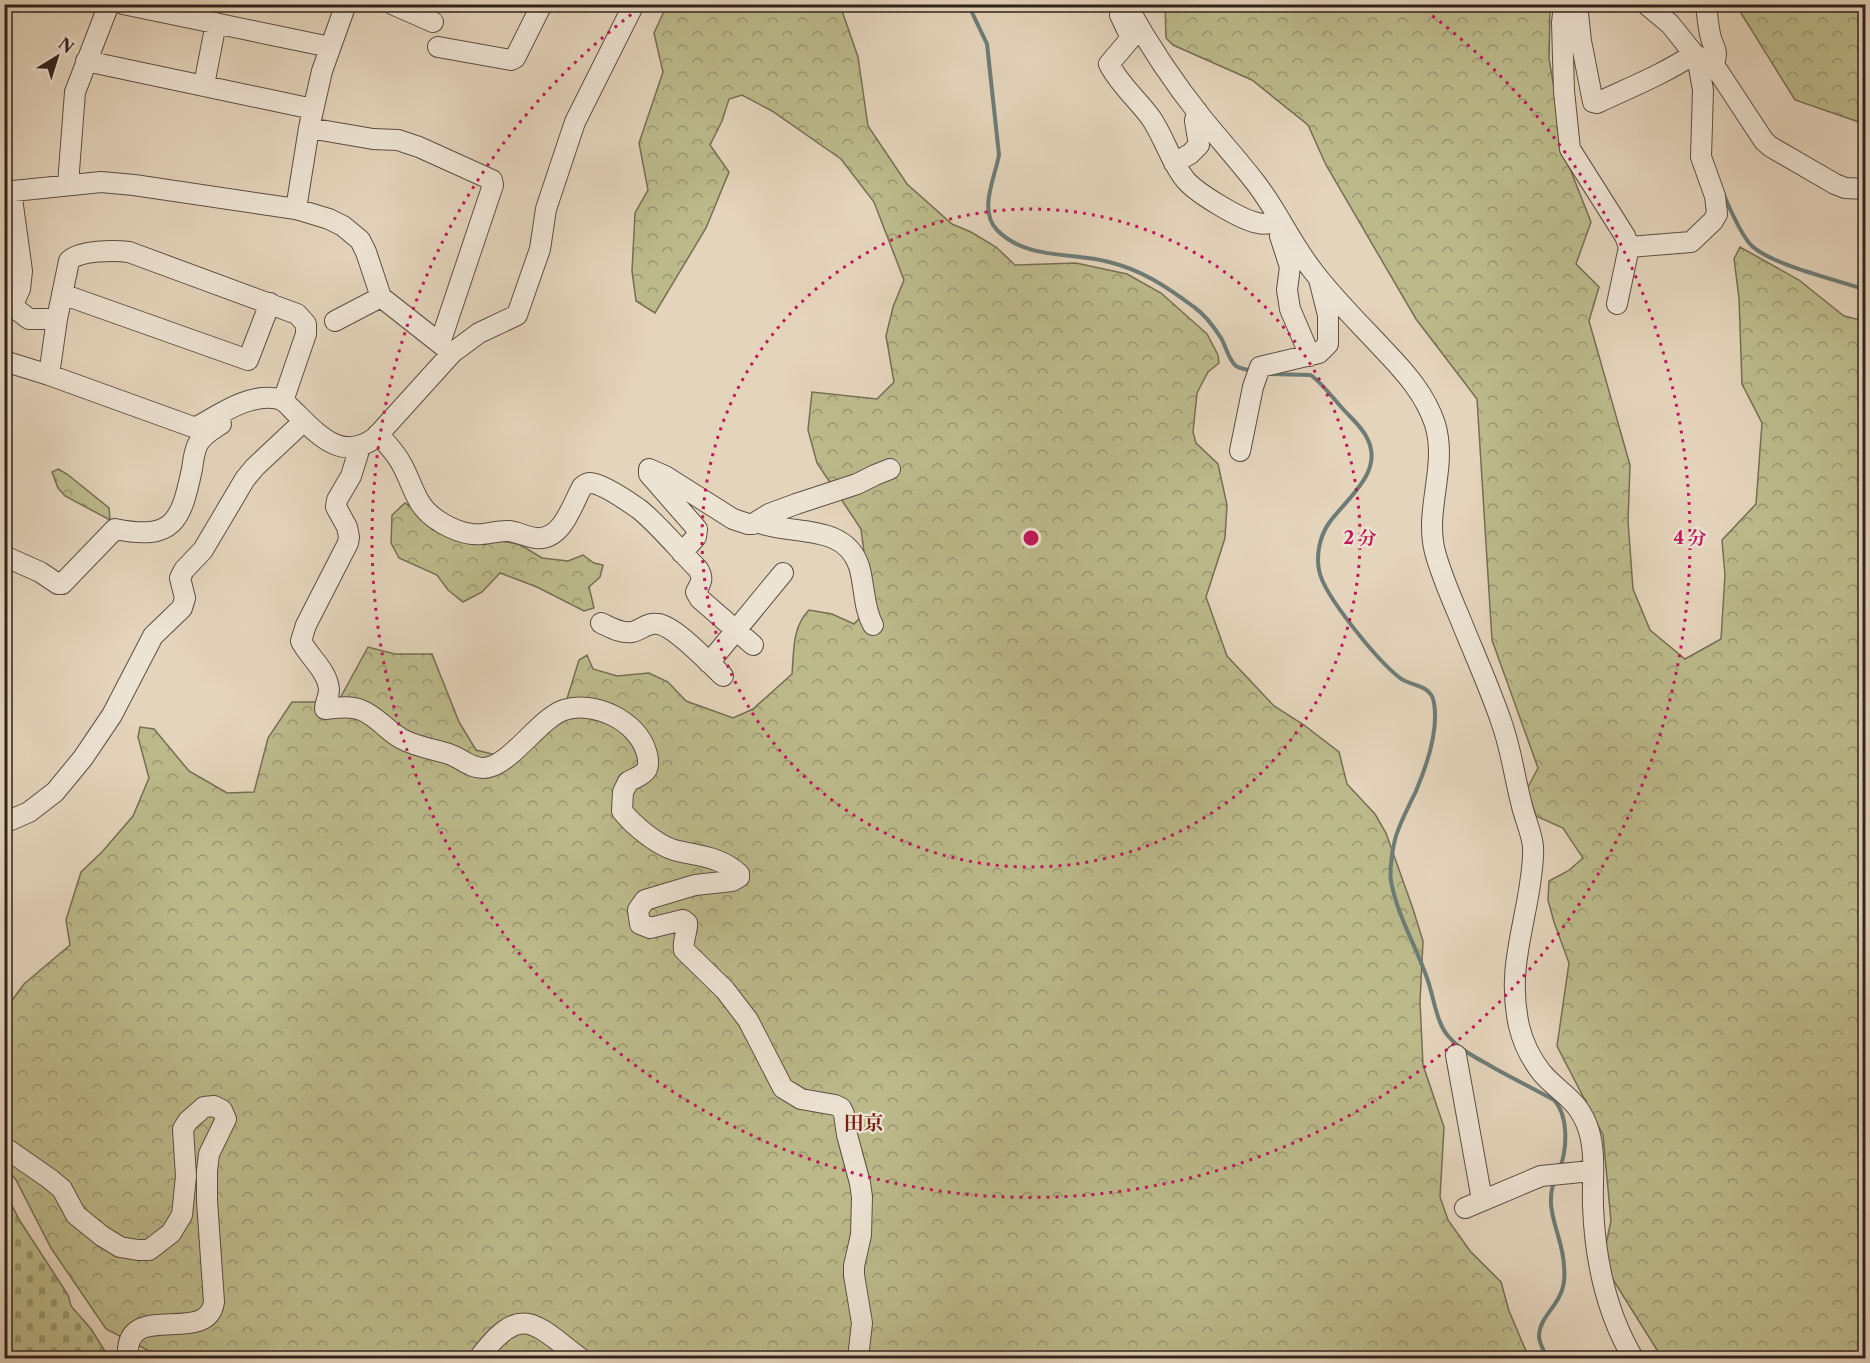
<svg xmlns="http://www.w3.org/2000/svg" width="1870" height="1363" font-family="'Libre Caslon Text','Noto Serif JP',serif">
<defs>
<pattern id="forest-crowns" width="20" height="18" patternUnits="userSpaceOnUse" patternTransform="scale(1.5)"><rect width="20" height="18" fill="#bcba8b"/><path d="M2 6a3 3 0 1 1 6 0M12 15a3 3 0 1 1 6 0" fill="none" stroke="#999771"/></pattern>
<pattern id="cemetery-stones" width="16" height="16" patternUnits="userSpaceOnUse" patternTransform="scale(1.5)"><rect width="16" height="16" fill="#bcba8b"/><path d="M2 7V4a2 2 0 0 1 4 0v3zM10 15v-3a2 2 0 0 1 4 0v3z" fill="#999771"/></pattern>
</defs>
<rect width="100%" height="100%" fill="#e4d4bb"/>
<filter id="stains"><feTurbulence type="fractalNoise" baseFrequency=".00333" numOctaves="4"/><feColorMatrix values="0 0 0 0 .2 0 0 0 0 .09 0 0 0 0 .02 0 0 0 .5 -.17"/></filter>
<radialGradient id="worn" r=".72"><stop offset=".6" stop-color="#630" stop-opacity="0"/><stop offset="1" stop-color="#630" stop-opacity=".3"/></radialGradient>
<path fill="url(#forest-crowns)" stroke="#766e54" stroke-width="1.5" d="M 1545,4 L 1550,7 L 1549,59 L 1560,122 L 1563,151 L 1591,222 L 1576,264 L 1599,287 L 1589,321 L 1630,465 L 1628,521 L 1633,589 L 1650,630 L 1685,659 L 1721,639 L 1725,575 L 1722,540 L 1756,504 L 1762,423 L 1742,384 L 1739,298 L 1734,259 L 1740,247 L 1799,280 L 1844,316 L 1865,321 L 1865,1358 L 1662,1358 L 1602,1262 L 1611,1221 L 1603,1135 L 1557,1046 L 1569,963 L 1554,922 L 1548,900 L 1549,881 L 1568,871 L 1583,858 L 1563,828 L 1536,816 L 1527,789 L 1538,768 L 1492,640 L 1477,399 L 1416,319 L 1326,165 L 1308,125 L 1252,80 L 1173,45 L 1166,38 L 1165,5 Z
M 667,5 L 840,5 L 858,57 L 868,126 L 907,184 L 952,224 L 971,232 L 996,247 L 1015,265 L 1076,263 L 1127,274 L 1161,293 L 1207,334 L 1218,355 L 1219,363 L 1208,372 L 1197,393 L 1193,432 L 1196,443 L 1218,464 L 1227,505 L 1225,538 L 1206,597 L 1227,656 L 1274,706 L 1304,725 L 1339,752 L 1347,784 L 1375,814 L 1386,833 L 1413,909 L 1423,941 L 1420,1002 L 1423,1065 L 1444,1127 L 1440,1197 L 1448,1220 L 1470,1251 L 1501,1282 L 1509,1311 L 1529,1358 L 222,1358 L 151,1352 L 106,1329 L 51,1248 L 16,1180 L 5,1166 L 4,1011 L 24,984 L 70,945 L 66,920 L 81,872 L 102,852 L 133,816 L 149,778 L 138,737 L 140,727 L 154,729 L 189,771 L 227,793 L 254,792 L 268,738 L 292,702 L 338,702 L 368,647 L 395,654 L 432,654 L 459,722 L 476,750 L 496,755 L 562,715 L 579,660 L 587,655 L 593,669 L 617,676 L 649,673 L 668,682 L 686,701 L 733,718 L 753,709 L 792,674 C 794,651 792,627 809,610 L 832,614 L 854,624 L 871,606 L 861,529 L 817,463 L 808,430 L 812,392 L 877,399 L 894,382 L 886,336 L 893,307 L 904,280 L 874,202 L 841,159 L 772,111 L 742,95 L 729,99 L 722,121 L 710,145 L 729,172 L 706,228 L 655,313 L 636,301 L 632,271 L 635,213 L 648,190 L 639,143 L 663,72 L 654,33 Z
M 1736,5 L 1865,5 L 1865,128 L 1856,121 L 1795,100 Z
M 58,469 L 67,474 L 109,508 L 110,520 L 65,496 L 58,488 L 52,472 Z
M 405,503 L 416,510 L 433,530 L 468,541 L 500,541 L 519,544 L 542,558 L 568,561 L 583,555 L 594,563 L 603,565 L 600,577 L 589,587 L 594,608 L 584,611 L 537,587 L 500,573 L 482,592 L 463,602 L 448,590 L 437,575 L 399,558 L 391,543 L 392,515 Z"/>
<path fill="url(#cemetery-stones)" stroke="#766e54" stroke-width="1.5" d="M 5,1192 L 20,1221 L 68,1295 L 71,1306 L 91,1329 L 108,1356 L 112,1358 L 5,1358 Z"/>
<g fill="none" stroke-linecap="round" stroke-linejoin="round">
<path stroke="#6d7c76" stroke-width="4" d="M 968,4 L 987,44 L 999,155 C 995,178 978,210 997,230 C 1026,260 1072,252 1109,262 C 1142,270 1167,287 1194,307 C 1204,314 1214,327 1221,338 C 1226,346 1228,359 1236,366 C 1241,369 1248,370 1254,371
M 1723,193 C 1729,207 1742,237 1752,246 C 1772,265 1838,280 1866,290
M 1267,374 L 1310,375 C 1318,378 1336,402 1344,410 C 1352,419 1362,427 1367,438 C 1385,472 1346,499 1329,523 C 1320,536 1316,554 1319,570 C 1323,595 1379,662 1400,678 C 1412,687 1431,684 1434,703 C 1439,731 1427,765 1416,791 C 1409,806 1401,820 1396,836 C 1393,846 1389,871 1391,881 C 1397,915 1416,946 1427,978 C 1434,997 1436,1023 1449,1037 C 1461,1051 1479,1059 1494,1068 C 1514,1079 1534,1089 1554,1100 C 1569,1116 1567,1149 1560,1168
M 1546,1358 C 1545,1351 1539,1344 1539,1336 C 1539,1320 1554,1309 1560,1295 C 1564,1287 1565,1276 1564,1267 C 1564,1238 1542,1209 1555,1180"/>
<defs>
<path id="minor" d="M 123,4 L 330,47
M 392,4 L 433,22
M 1126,4 C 1148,44 1174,83 1202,118 C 1219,139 1238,160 1255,182 C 1277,210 1291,243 1313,271 C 1334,299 1360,324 1384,350 C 1405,372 1425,394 1435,424 C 1448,467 1424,509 1435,552 C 1441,574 1450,595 1459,616 C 1473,651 1489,686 1501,721 C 1511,748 1514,775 1521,802 C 1524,817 1531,830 1533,846 C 1534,861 1531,876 1529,891 C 1521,939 1508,976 1519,1026 C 1523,1043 1531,1059 1542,1073 C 1561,1095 1579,1099 1589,1131 C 1596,1155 1592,1181 1593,1206 C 1595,1260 1606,1312 1633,1358
M 1564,4 L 1562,23 L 1564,91 L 1570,149 L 1625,236 L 1629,247 L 1617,304
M 1577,4 L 1581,41 L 1593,102 L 1597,103 C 1629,88 1664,74 1694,54
M 1646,4 L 1670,24 L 1694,54 L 1707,61 L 1718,71 L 1764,141 L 1771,147 L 1835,184 L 1845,188 L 1866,189
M 1706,4 C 1707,14 1708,24 1710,34 C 1713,51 1720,46 1713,67
M 1120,15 L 1131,38 L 1109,64 C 1119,84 1138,100 1151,118 C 1164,137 1170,160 1184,178 C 1194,192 1241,220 1258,223 C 1265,225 1273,223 1280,220
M 438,47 L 511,60 L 515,58 L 542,4
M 86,61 L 313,109
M 204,85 L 216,23
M 309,128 L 373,139 L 398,140 L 419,147 L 492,180 L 493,185 L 440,343
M 1174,163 L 1190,154 L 1199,145 L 1195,121 L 1197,111
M 68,184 L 75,92 L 109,4
M 11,191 L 22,271 L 20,289 L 14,302 L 16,309 L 29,319 L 57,319
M 4,192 L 101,182 L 134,185 L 296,209 L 329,219 L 343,226 L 360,240 L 366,252 L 381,297 L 452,353
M 296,209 L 309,128 L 322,71 L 346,4
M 1280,236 L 1290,267 L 1287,290 L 1290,309 L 1310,356
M 1629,247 L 1691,242 L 1713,221 L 1717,214 L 1715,196 L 1701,157 L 1703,90 L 1697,56
M 62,294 L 248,360 L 270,303
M 335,321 L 381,297
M 4,361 L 49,375 L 193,427 L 197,427 C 220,414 251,392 279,399 C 286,401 291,409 297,414 C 320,437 344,462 376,437 L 452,353 L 479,333 L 517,315 L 540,249 L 546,209 L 575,122 L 634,4
M 49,375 L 57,319 L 69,261 C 79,250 115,250 129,252 L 297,314 L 306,324 L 306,334 L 283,401
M 378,434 C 387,444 395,452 401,463 C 408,475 412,489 419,501 C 428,518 454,532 472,534 C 484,536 497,530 509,531 C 518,532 526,537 536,538 C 562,541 572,505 582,487 C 586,484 586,483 590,483 C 602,483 629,502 639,509 C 658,524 680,551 698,569 C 704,579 701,582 696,592 L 700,599 L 753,645
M 360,447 L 351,476 L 337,500 L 336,507 L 347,527 L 349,537 L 348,543 L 306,625 L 301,641 C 309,657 328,671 329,690 C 329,697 325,702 325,709 C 336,708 349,705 361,710 C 377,716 387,731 402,739 C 417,747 433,749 449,754 C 461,758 470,768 483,768 C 509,768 538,719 564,710 C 594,700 637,721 646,751 C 648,756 649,764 647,769 C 643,776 634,778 628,782 L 623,792 L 622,811 C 633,825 657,845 674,850 C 697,856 720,856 739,874 L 739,877 L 732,881 L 695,885 L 645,900 L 638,910 L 640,924 L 650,928 L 683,920 L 687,923 C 688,932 682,940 684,950 L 725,990 L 748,1020 L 783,1088 L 801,1099 L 835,1105 L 841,1108 L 844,1114 L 847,1135 L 860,1183 L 862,1197 L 861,1235 L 854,1266 L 854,1275 L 862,1323 L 858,1358
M 1240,451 L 1253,387 L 1260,367 L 1319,353 L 1328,344 L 1328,315 L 1320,283
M 757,522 C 791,536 844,522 859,566 C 865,586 863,607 873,625
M 682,553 L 696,537 L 697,529 L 649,474 L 649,469 L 665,476 L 733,519 L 748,524 L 753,524 L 769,514 L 796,504 L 857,484 L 875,475 L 890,469
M 4,556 L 40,572 L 58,584 L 62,584 L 115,529 C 174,541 181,521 192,469 C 193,462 194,453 197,446 C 201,436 212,430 221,424
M 601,623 C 610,627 621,634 632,632 C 641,630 648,622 658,624 C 675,626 709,663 723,676
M 709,663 L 783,573
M 4,823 L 29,812 L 55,792 L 83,758 L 112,715 L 153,636 L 182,608 L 185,598 L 180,578 L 184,570 L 203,550 L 245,479 L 255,467 L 304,421
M 1456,1055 L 1482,1200
M 4,1147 L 50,1179 L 62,1189 L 76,1215 L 102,1236 L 120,1247 L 138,1250 L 149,1250 L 171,1233 L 182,1215 L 186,1176 L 183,1129 L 188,1121 L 204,1107 L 214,1106 L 222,1110 L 226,1119 L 209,1154 L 207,1171 L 207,1201 L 214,1302 C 207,1348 123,1297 128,1358
M 1465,1208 L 1541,1176 L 1581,1172 L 1593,1169
M 479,1358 C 521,1302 534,1323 580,1358"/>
</defs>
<use href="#minor" stroke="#5d4f44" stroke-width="22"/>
<use href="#minor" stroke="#ede3d3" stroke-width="20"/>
</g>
<g fill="none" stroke="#c2185b" stroke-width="3" stroke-dasharray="3 6">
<circle cx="1031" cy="538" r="329"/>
<path d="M1418 5A659 659 0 1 1 644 5"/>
</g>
<g text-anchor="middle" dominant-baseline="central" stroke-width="4.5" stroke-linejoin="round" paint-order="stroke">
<g font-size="20" font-weight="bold" fill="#7a1f14" stroke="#ede3d3">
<text x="864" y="1123">田京</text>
</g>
</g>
<circle cx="1031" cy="538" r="9" fill="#c2185b" stroke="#ede3d3" stroke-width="3"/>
<g font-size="18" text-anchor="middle" font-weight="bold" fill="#c2185b" stroke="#ede3d3" stroke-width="4.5" stroke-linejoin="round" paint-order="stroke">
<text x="1360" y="544">2 分</text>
<text x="1690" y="544">4 分</text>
</g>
<rect width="1870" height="1363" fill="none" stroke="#e4d4bb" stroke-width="24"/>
<rect x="6" y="6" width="1858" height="1351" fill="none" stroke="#30231d" stroke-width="3"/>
<rect x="12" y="12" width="1846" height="1339" fill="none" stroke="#30231d" stroke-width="1.5"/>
<g transform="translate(57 57) rotate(38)" stroke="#ede3d3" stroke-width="4.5" paint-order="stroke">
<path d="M0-4.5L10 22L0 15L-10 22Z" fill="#30231d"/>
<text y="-9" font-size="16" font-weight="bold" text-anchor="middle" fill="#30231d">N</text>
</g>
<rect width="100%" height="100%" filter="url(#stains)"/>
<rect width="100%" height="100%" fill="url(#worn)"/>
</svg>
